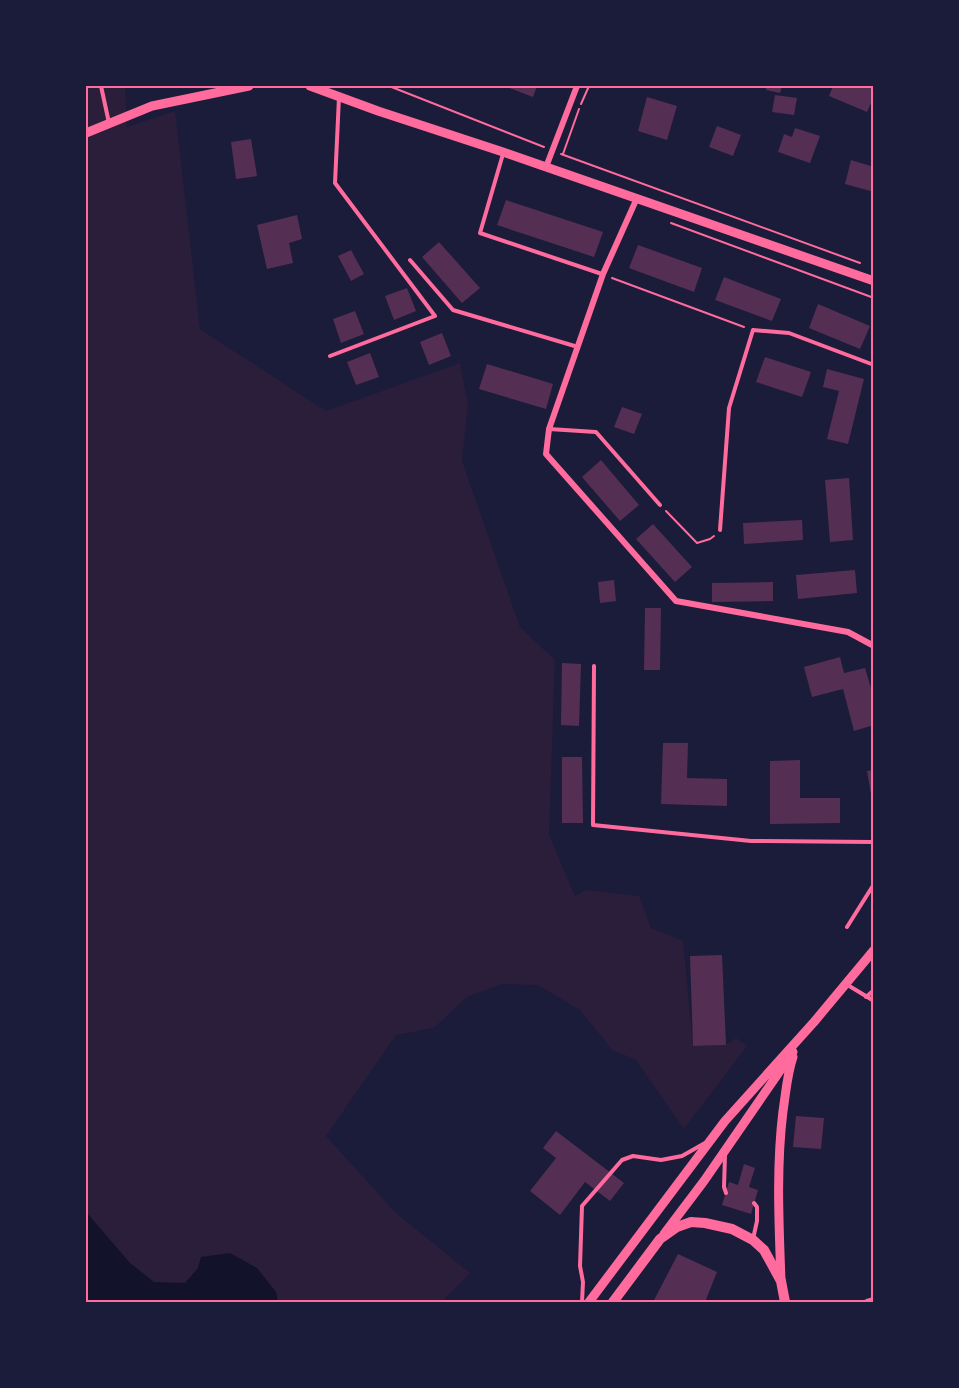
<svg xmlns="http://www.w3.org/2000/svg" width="959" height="1388" font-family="'PT Sans',sans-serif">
<rect width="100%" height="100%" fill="#1b1b3a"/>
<path fill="#2a1e3b" d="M 86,86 L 125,86 L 127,127 L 175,111 L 200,329 L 326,411 L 460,363 L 468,404 L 462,461 L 520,627 L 555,660 L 549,835 L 575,896 L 585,890 L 639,896 L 651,928 L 683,941 L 693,1046 L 726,1045 L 736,1038 L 747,1046 L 684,1129 L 635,1059 L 613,1051 L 580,1010 L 538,985 L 502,984 L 467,997 L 434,1028 L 396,1035 L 326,1136 L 396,1213 L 470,1273 L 441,1302 L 86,1302 Z"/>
<path fill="#12122b" d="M 86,1212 L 130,1263 L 154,1282 L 185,1283 L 198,1268 L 201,1257 L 230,1253 L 257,1268 L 276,1292 L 278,1302 L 86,1302 Z"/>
<path fill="#542f53" d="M 508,86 L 537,86 L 533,97 L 507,87 Z
M 767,86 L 782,86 L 780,93 L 766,90 Z
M 833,86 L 874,86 L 874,96 L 867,112 L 829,96 Z
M 775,95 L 797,98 L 794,115 L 772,112 Z
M 647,97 L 677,106 L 667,140 L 638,131 Z
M 717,126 L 741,135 L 733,156 L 709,147 Z
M 795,128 L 820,136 L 810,163 L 778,152 L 784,134 L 792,137 Z
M 251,139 L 257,176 L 236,179 L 231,142 Z
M 851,160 L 874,167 L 874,192 L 845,184 Z
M 506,200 L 603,232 L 594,257 L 497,225 Z
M 297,215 L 302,239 L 289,243 L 293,263 L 267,269 L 257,225 Z
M 439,242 L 480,288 L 462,303 L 422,257 Z
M 638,245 L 702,268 L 694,292 L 629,268 Z
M 351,250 L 364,274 L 351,281 L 338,256 Z
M 724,277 L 781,299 L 772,321 L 715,300 Z
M 407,288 L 416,311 L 394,320 L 385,296 Z
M 818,304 L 870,326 L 860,349 L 809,328 Z
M 355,311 L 364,334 L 341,343 L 333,319 Z
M 442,333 L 451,356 L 429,365 L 420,342 Z
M 370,353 L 379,377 L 356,385 L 347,362 Z
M 765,357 L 811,372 L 802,397 L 756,382 Z
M 487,364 L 553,384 L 546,409 L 479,389 Z
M 827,369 L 864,379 L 848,444 L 827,439 L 839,391 L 823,387 Z
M 622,407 L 642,414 L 634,434 L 614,427 Z
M 601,460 L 639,505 L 620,521 L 582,477 Z
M 849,478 L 853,540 L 830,542 L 825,480 Z
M 802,520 L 803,540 L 744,544 L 743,523 Z
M 653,524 L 692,567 L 675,582 L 636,539 Z
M 855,570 L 857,593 L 798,599 L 796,575 Z
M 614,580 L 616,601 L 600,603 L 598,582 Z
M 773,582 L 773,601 L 712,602 L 712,583 Z
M 645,608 L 661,608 L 660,670 L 644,670 Z
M 840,657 L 844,673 L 865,668 L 874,698 L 874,725 L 854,731 L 843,689 L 812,697 L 804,667 Z
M 562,663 L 581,664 L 579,726 L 561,725 Z
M 663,743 L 688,743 L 687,778 L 727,779 L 727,806 L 661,804 Z
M 562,757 L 582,757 L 583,823 L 562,823 Z
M 800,760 L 800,798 L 840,798 L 840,823 L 770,824 L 770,761 Z
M 874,770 L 874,800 L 872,800 L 867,771 Z
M 722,955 L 726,1045 L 693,1046 L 690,956 Z
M 796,1116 L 824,1118 L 821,1149 L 793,1147 Z
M 556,1131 L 624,1183 L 610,1201 L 585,1182 L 560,1215 L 530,1191 L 556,1158 L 543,1148 Z
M 744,1164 L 755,1168 L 749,1187 L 758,1190 L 751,1214 L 722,1205 L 729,1182 L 738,1185 Z
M 678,1254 L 717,1272 L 705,1302 L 653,1302 Z"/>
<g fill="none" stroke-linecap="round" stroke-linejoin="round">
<path stroke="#ff6b9d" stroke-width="2" d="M 389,86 L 544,147
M 581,104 L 589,86
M 561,154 L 860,263
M 563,154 L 579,109
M 671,223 L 874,298
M 612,278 L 744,327
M 666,511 L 697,543 L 710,539 L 714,536"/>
<path stroke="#ff6b9d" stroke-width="4" d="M 101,86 L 109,123
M 503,154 L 480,233 L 602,274
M 410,260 L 453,310 L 578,347
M 330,356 L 435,316 L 335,183 L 339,97
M 549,429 L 596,432 L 660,505
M 720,530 L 729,408 L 753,330 L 789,333 L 874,365
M 594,666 L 593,825 L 751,841 L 874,842
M 847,927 L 874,884
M 846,984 L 874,1001
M 866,997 L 874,990
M 725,1155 L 724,1187 L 726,1193
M 753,1239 L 757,1221 L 757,1207 L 754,1203
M 582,1302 L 583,1282 L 580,1266 L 582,1206 L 622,1160 L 633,1156 L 661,1160 L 682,1156 L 705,1143"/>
<path stroke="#ff6b9d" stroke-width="6" d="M 546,167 L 577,86
M 637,198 L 603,274 L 549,429 L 546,454 L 676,601 L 848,632 L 874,646
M 867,1302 L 874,1300"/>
<path stroke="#ff6b9d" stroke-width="9" d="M 310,86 L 378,111 L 503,152 L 874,281
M 86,133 L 152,106 L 249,86
M 664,1234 L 704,1181 L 793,1052
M 781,1281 C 779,1224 776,1168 783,1111 C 786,1092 787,1074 793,1057
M 589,1302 L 725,1121 L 814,1022 L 874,950"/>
<path stroke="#ff6b9d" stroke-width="10" d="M 613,1302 L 660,1239 L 677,1227 L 691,1222 L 705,1223 L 732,1229 L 753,1240 L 764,1250 L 781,1281 L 785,1302"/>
</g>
<rect width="959" height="1388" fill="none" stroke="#1b1b3a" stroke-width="174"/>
<rect x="87" y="87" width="785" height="1214" fill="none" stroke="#ff6b9d" stroke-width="2"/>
</svg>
